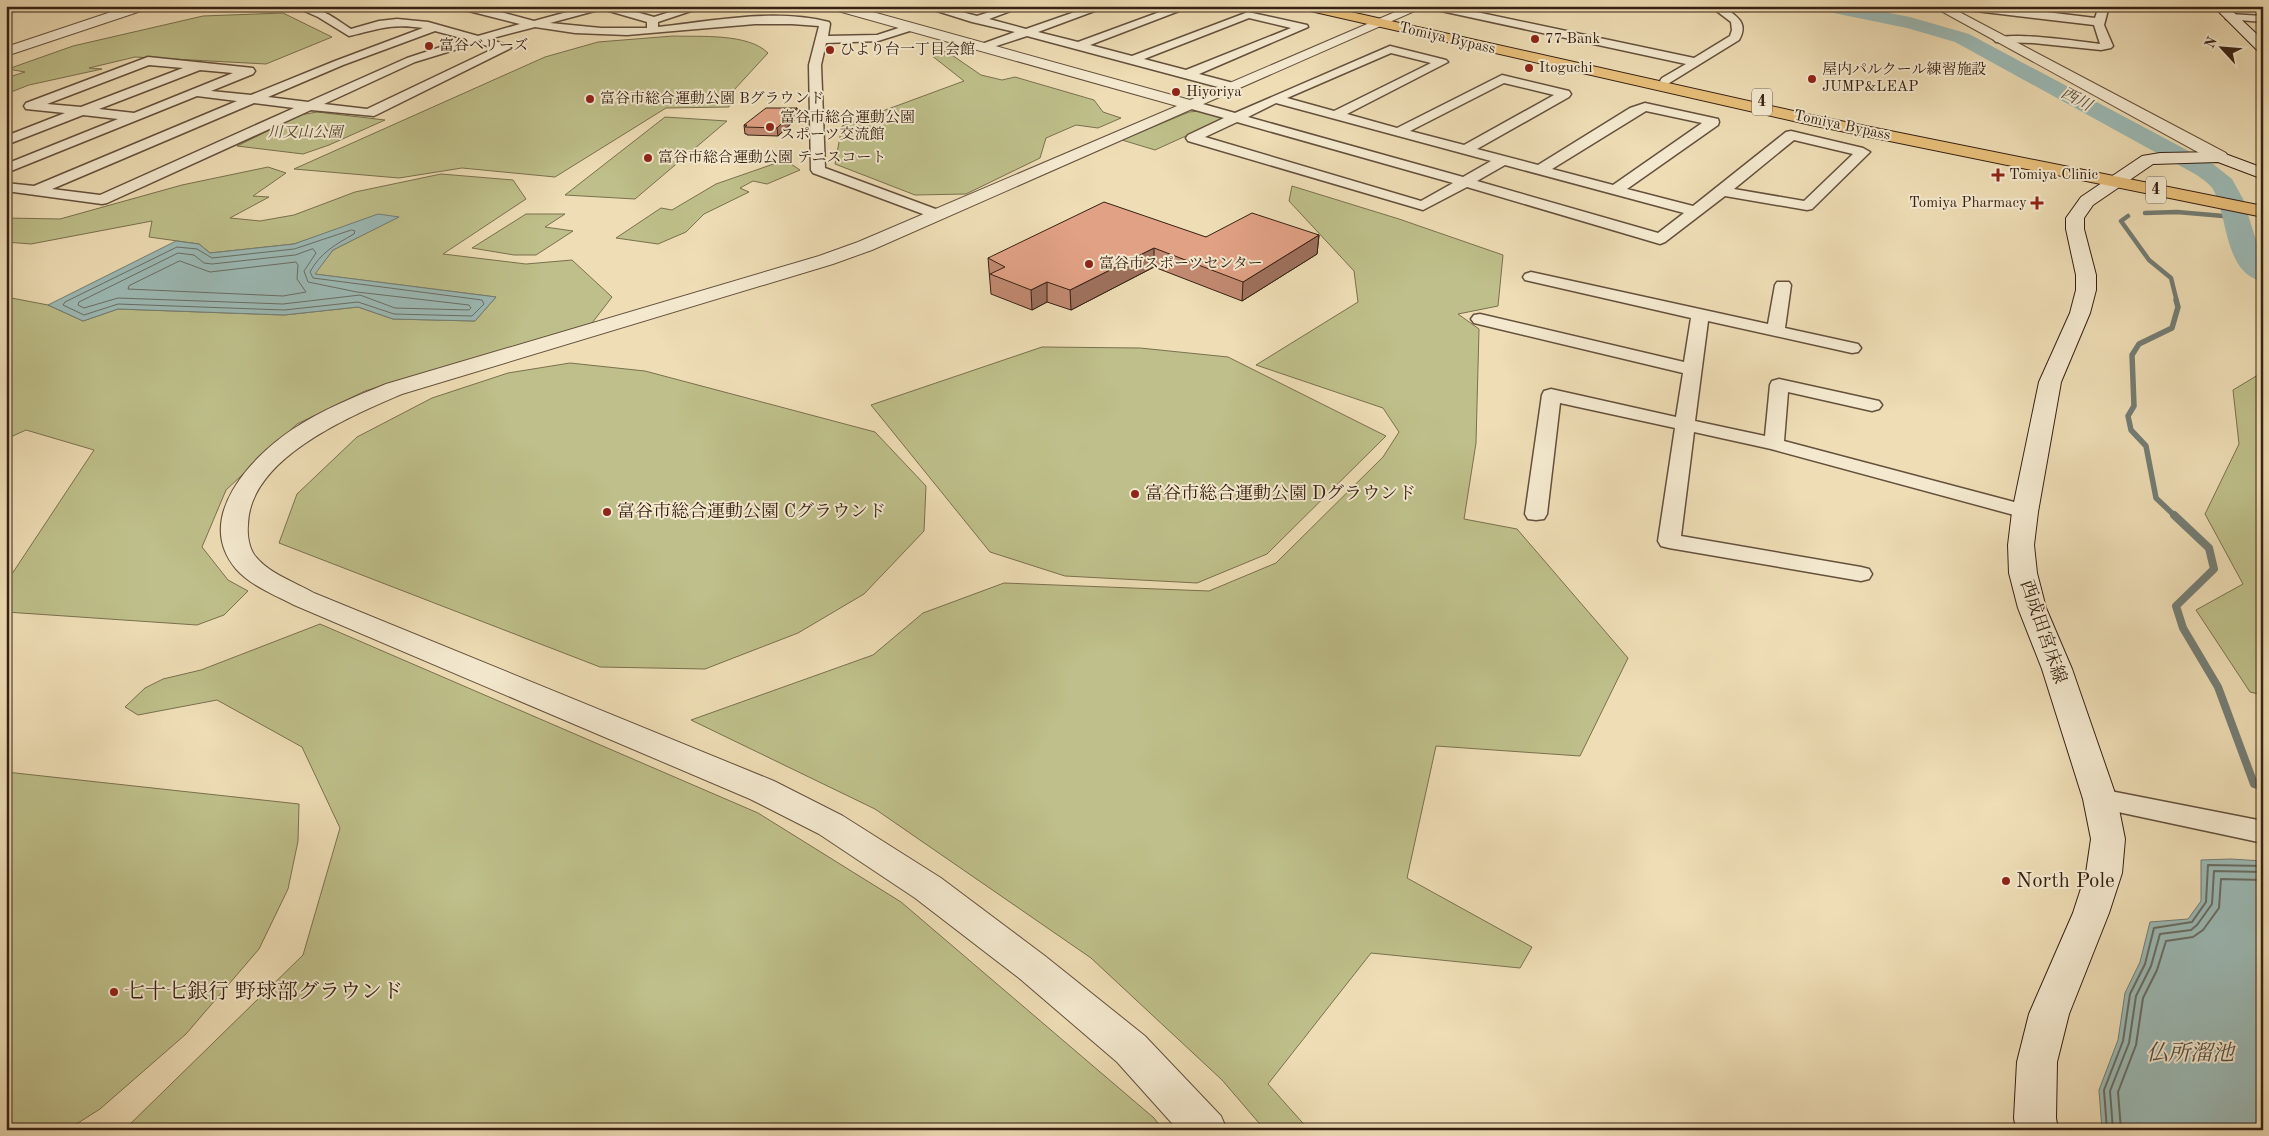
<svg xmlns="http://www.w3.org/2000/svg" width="2269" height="1136" font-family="'Old Standard TT','Noto Serif JP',serif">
<rect width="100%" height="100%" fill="#eeddb5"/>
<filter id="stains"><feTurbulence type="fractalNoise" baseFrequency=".004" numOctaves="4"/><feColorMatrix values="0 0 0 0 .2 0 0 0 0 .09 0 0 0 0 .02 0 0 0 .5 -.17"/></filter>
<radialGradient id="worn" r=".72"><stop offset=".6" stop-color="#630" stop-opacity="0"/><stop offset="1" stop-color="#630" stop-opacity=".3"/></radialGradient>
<path fill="#bebf8a" stroke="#7a704e" d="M 283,13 L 332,37 L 266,64 L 135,57 L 89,68 L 102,69 L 29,85 L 6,94 L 6,78 L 25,72 L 8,69 L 73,46 L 203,16 Z
M 673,36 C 700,37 748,33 768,53 L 733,91 L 729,107 L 666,108 L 555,177 L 462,168 L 399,178 L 294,169 L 545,57 L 598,42 Z
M 946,51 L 981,75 L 1002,80 L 1015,77 L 1094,100 L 1103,112 L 1121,118 L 1098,128 L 1076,125 L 1046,138 L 1040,158 L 966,194 L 915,195 L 835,164 L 842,126 L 964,81 L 931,55 Z
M 1200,111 L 1220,116 L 1221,120 L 1155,150 L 1122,140 L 1189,112 Z
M 317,112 L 385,120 L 329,145 L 303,154 L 237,146 L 300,115 Z
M 665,117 L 727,121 L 635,199 L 565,195 Z
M 785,160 L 800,170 L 767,184 L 753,181 L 740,188 L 749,192 L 704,214 L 686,232 L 658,244 L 616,238 L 661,208 L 672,210 L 716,184 Z
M 268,167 L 286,173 L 253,196 L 269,197 L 230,218 L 260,221 L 294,215 L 355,192 L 441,174 L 513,180 L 526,199 L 443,254 L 526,264 L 572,260 L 612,297 L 592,323 L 365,391 L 297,424 L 226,490 L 202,547 L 228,580 L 248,591 L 224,615 L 197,625 L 6,612 L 6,583 L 94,450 L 26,430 L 6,439 L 6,297 L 48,305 L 83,321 L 118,309 L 284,315 L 358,307 L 393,319 L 475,321 L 496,297 L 314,274 L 333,250 L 398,217 L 336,230 L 294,244 L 210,253 L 199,244 L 149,237 L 152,221 L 31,244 L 6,242 L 6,218 L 60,219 L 182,185 Z
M 1292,186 L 1399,219 L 1503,255 L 1498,306 L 1458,314 L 1479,329 L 1476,443 L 1464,519 L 1517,529 L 1628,658 L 1580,756 L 1436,746 L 1407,878 L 1532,947 L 1520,968 L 1371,953 L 1268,1084 L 1309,1130 L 1265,1130 L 1222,1080 L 1091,958 L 875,809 L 691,720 L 873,655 L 923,613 L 1004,583 L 1209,591 L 1276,563 L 1383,457 L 1399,432 L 1383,408 L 1256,365 L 1358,302 L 1354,271 L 1289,201 Z
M 526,214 L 565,214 L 545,227 L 573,231 L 536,255 L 514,255 L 472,248 Z
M 1042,347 L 1140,348 L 1228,357 L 1386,436 L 1267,554 L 1197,583 L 1065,576 L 990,552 L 871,405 Z
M 570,363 L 645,371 L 875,432 L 926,486 L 924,531 L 864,594 L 798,633 L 705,669 L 600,667 L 279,543 L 297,494 L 357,437 L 432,398 L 508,373 Z
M 2263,372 L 2263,695 L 2250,692 L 2196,610 L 2243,584 L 2205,514 L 2239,444 L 2233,390 Z
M 320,624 L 758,813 L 901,902 L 1154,1118 L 1163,1130 L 124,1130 L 303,955 L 340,828 L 302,747 L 217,700 L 138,715 L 125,707 L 145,688 L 163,679 L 201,670 Z
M 6,772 L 299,804 L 298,841 L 288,889 L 259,949 L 186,1034 L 100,1109 L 67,1130 L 6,1130 Z"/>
<path fill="#9cbab6" stroke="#737d75" d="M 378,214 L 399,217 L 333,250 L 315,274 L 496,297 L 475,321 L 393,319 L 358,307 L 284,315 L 118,309 L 83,321 L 48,305 L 176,241 L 199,244 L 210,253 L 294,244 Z
M 2231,859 L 2263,861 L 2263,1130 L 2102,1130 L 2099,1090 L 2118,1040 L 2125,993 L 2140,962 L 2150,922 L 2188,919 L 2201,901 L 2201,860 Z"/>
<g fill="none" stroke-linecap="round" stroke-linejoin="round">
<path stroke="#696e64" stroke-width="1" d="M 352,230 L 355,231 L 354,234 C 336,244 320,253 310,272 L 313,278 L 482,300 L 484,304 L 472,316 L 394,314 L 358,302 L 284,310 L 118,304 L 84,315 L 63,305 L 65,302 L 177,247 L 197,249 L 212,258 L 294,249 Z
M 313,249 L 316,253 L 304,271 L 308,282 L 357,292 L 469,305 L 471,308 L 469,310 L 395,308 L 360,295 L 283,304 L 118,298 L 84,308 L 78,305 L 79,302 L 178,253 L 194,255 L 204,263 L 212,264 L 295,255 Z
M 180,261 L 210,272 L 296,262 L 298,265 L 297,279 L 306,292 L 283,296 L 128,289 L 129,286 Z"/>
<path stroke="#696e64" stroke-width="2" d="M 2107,1130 L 2104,1090 L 2123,1041 L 2130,994 L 2145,964 L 2154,928 L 2192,922 L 2206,902 L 2208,865 L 2263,866
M 2113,1130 L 2110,1091 L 2129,1043 L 2136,996 L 2151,966 L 2160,934 L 2191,930 L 2197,925 L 2212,904 L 2214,871 L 2263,872
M 2121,1130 L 2118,1092 L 2136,1045 L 2143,998 L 2157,970 L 2166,941 L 2193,937 L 2203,930 L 2219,908 L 2221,879 L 2263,880"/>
<path stroke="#737d75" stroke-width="4.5" d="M 2145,213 L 2177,212 L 2235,217
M 2128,216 L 2121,221 L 2149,260 L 2171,278 L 2177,302"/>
<path stroke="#737d75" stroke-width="5.5" d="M 2175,516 L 2156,498 L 2146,446 L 2131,430 L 2128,416 L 2134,406 L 2132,355 L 2139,344 L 2172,328 L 2178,307 L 2176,300"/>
<path stroke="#737d75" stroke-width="8" d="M 2174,515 L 2209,548 L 2214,569 L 2176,606 L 2183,628 L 2218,687 L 2254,784 L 2263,787"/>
<path fill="#9cbab6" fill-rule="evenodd" d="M 6,6 L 24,6 L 22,10 L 6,16 Z
M 1817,6 L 1855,6 L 1910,17 L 1969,34 L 2213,164 L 2232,179 L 2243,199 L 2257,243 L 2263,255 L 2263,282 C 2223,272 2229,218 2213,189 C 2209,183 2201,178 2195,174 L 1955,42 L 1907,28 L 1819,10 Z"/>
<defs>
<path id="minor" d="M 299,6 C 320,6 334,18 351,29 L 379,21 L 397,19 L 428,22 L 478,36 L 520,24 L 449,6 L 478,6 L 534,21 L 589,6 L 615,6 L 654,17 L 689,6 L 706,6 L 658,22 L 658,27 C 713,21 774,8 829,22 L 830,24 L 828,36 L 877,35 L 908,25 L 916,25 L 917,27 L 916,29 L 878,41 L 826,43 L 821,65 L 825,168 L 941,211 L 943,214 L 941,217 L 931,217 L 813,173 L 811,170 L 809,65 L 819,26 L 792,24 L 755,24 L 627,35 L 575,33 L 535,27 L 489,39 L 509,46 L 511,48 L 374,116 L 311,110 L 107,203 L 102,204 L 6,191 L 6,183 L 34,186 L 237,101 L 197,96 L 6,173 L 6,164 L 118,119 L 83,115 L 6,145 L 6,136 L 65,113 L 26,109 L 24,106 L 26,103 L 148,57 L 253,68 L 255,71 L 253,74 L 211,91 L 251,95 L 335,61 L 423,28 C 391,23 379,29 349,36 L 318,17 L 300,9 ZM 602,9 L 647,22 L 647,28 L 601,28 L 550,23 ZM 435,31 L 465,39 L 407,58 L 308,102 L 268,97 L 343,65 ZM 477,43 L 495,48 L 367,109 L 324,104 L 415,62 ZM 149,65 L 183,68 L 81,107 L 47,104 ZM 200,70 L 233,73 L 134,113 L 99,109 ZM 254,103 L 294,108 L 100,195 L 52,189 Z
M 921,6 L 939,6 L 977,16 L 1008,6 L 1024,6 L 989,19 L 1026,29 L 1092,6 L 1108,6 L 1038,32 L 1078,42 L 1176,6 L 1192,6 L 1090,45 L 1132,56 L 1248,12 L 1307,25 L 1308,27 L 1199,74 L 1237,84 L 1239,87 L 1233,91 L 1027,36 L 987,49 L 979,49 L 977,47 L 979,45 L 1015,32 L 972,22 ZM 1249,18 L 1291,28 L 1186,70 L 1144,59 Z
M 1427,6 L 1448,6 L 1694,58 L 1730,36 L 1732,30 L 1731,22 L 1710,6 L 1814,6 L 1809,9 L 1729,11 C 1741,19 1747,26 1739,40 L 1666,85 L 1662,84 L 1660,81 L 1662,78 L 1686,64 L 1432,9 Z
M 1954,6 L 1997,6 L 2095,18 L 2099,6 L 2109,6 L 2104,25 L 2113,46 L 2111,48 L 2101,50 L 2033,43 L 1996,42 L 1994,40 C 2004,30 2083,42 2100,44 L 2094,25 L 1959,9 Z
M 2230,14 L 2263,16 L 2263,22 L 2226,19 L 2226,15 Z
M 1390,46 L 1446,60 L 1448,62 L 1347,114 L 1397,128 L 1502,75 L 1569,91 L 1571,94 L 1569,97 L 1477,149 L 1538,165 L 1630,108 L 1645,103 L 1718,119 L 1719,122 L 1718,125 L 1627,189 L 1693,206 L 1786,132 L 1791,131 L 1863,148 L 1870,152 L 1812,209 L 1807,210 L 1725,196 L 1665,242 L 1660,244 L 1467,187 L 1423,210 L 1188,141 L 1186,138 L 1188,135 L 1224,118 L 1188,108 L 1186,105 L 1188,102 L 1192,101 L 1235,113 ZM 1391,53 L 1431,63 L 1334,111 L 1287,98 ZM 1504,83 L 1554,95 L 1464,145 L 1410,131 ZM 1276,103 L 1491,161 L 1463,177 L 1248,117 ZM 1646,111 L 1702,123 L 1613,185 L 1552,169 ZM 1237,122 L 1453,183 L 1421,201 L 1205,137 ZM 1794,140 L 1853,154 L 1804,201 L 1734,189 ZM 1505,165 L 1684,213 L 1658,233 L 1477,181 Z
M 1531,272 L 1768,324 L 1775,285 L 1777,282 L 1789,282 L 1791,285 L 1785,328 L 1858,344 L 1861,348 L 1858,352 L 1852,353 L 1708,321 L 1695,421 L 1765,436 L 1770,385 L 1772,381 L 1779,379 L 1879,401 L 1882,405 L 1879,409 L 1872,411 L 1788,392 L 1784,441 L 2033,507 L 2036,512 L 2033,517 L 2025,518 L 1771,449 L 1694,432 L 1681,536 L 1861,567 L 1869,569 L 1872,574 L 1869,579 L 1861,581 L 1669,548 L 1661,546 L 1658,541 L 1675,428 L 1560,403 L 1547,514 L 1544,519 L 1536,520 L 1528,519 L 1525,514 L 1542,395 L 1544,391 L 1551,389 L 1676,417 L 1683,373 L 1474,323 L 1471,319 L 1474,315 L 1480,314 L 1684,362 L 1691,318 L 1525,280 L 1523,277 L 1525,274 Z
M 2100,789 L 2263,821 L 2263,843 L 2090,806 L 2086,799 L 2090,792 Z"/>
<path id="tertiary" d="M 129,6 L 148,6 L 147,9 L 6,56 L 6,47 Z
M 830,6 L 851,6 L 1190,100 L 1409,6 L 1426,6 L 872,250 L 833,264 L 402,394 C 351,416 249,458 248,525 C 247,535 249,549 256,557 C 270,574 295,582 314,593 L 774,781 L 843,816 L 941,878 L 1045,956 L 1145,1036 L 1221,1116 L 1227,1130 L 1178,1130 L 1117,1062 L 1019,978 L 915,898 L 819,834 L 750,799 L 294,605 C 275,595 251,586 236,569 C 193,518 251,457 293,429 C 322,410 354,397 386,384 L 819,256 L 858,242 L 1177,106 L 831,9 Z
M 1932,6 L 1948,6 L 2226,153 L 2228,157 L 2226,161 L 2214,161 Z"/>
<path id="secondary" d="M 2213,6 L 2227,6 L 2263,40 L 2263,52 L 2258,51 Z
M 2220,152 L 2263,168 L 2263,179 L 2218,162 L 2153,164 L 2093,205 L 2084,218 L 2084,229 L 2096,275 L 2096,290 L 2090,313 L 2061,382 L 2038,512 L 2034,545 L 2037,573 L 2046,608 L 2072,669 L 2117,799 L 2125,839 L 2122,873 L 2109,913 L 2069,1014 L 2057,1062 L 2056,1118 L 2058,1130 L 2016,1130 L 2014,1118 L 2017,1062 L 2029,1014 L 2073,913 L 2086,873 L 2091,839 L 2083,799 L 2042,669 L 2018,608 L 2009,573 L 2008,545 L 2012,512 L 2039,382 L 2070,313 L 2076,290 L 2076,275 L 2066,229 L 2066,218 L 2081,197 L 2142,156 L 2160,153 Z"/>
<path id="trunk" d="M 1300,6 L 1324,6 L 1811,115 L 2263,206 L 2263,217 L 1811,125 L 1306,10 Z"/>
</defs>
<use href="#minor" stroke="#64503c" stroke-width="3"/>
<use href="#tertiary" stroke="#64503c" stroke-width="2"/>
<use href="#secondary" stroke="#362113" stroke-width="2"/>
<use href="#trunk" stroke="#362113" stroke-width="2"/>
<use href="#minor" fill="#f4e9cf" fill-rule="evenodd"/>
<use href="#tertiary" fill="#f4e9cf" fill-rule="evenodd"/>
<use href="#secondary" fill="#f4e9cf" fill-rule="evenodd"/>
<use href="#trunk" fill="#e7be7a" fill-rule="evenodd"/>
</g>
<path fill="#c28a72" stroke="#362113" d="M 797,108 L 798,117 L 778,136 L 747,135 L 747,134 L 745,134 L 744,125 Z
M 1319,235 L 1317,254 L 1242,301 L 1154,267 L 1071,310 L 1047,302 L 1032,310 L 991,294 L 988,258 L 1206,237 Z"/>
<path fill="#9e715d" stroke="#362113" d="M 797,108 L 798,117 L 778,136 L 777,128 Z
M 1319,235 L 1317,254 L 1242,301 L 1243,282 Z
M 1154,248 L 1154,267 L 1071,310 L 1070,290 Z
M 1047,282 L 1047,302 L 1032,310 L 1031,290 Z"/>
<path fill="#e1a185" stroke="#362113" d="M 766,108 L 797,108 L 777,128 L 745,127 L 747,125 L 744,125 Z
M 1104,202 L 1206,237 L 1252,213 L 1319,235 L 1243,282 L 1154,248 L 1070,290 L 1047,282 L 1031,290 L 990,274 L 1005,267 L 988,258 Z"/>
<g fill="#8f2418" stroke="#f4e9cf" stroke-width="2">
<circle cx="1535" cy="39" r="5"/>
<circle cx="429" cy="46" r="5"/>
<circle cx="830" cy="50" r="5"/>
<circle cx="1529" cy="68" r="5"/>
<circle cx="1812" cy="79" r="5"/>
<circle cx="1176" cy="92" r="5"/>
<circle cx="590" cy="99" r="5"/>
<circle cx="770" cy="127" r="5"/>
<circle cx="648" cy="158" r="5"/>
<path d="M1995.5 167.5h5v5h5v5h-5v5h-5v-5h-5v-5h5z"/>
<path d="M2034.5 195.5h5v5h5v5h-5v5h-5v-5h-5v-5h5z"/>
<circle cx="1089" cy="264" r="5"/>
<circle cx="1135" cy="494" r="5"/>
<circle cx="607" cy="512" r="5"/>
<circle cx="2006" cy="881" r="5"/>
<circle cx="114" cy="992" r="5"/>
</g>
<g text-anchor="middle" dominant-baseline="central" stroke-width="4" stroke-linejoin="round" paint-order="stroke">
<g font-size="15" fill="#362113" stroke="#f4e9cf">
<text transform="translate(1447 39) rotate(13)">Tomiya Bypass</text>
<text transform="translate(1842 126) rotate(12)">Tomiya Bypass</text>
</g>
<g font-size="15" fill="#362113" stroke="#f4e9cf" text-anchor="start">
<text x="1545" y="39">77 Bank</text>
<text x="439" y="46">富谷ベリーズ</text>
<text x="840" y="50">ひより台一丁目会館</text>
<text x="1539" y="68">Itoguchi</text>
<text x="1822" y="70">屋内パルクール練習施設<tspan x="1822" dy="17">JUMP&amp;LEAP</tspan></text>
<text x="1186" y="92">Hiyoriya</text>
<text x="600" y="99">富谷市総合運動公園 Bグラウンド</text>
<text x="780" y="118">富谷市総合運動公園<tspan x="780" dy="17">スポーツ交流館</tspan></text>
<text x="658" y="158">富谷市総合運動公園 テニスコート</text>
<text x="2009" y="175">Tomiya Clinic</text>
<text x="2027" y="203" text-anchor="end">Tomiya Pharmacy</text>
<text x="1099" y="264">富谷市スポーツセンター</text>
</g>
<g font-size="15" font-style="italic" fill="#584831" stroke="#f4e9cf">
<text x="305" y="133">川又山公園</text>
</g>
<g font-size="16" font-style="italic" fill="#554f44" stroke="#f4e9cf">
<text transform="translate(2076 100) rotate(28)">西川</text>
</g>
<g fill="#f4e9cf" stroke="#6f5d4b" stroke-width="1">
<rect x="1752" y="88.5" width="20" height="27" rx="4"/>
<rect x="2146" y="176.5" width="20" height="27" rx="4"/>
</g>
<g font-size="16" font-weight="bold" fill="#362113">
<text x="1762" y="102">4</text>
<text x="2156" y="190">4</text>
</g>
<g font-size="18" fill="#362113" stroke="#f4e9cf" text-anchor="start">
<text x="1145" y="494">富谷市総合運動公園 Dグラウンド</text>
<text x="617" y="512">富谷市総合運動公園 Cグラウンド</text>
</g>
<g font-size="18" fill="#362113" stroke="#f4e9cf">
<text transform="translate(2043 632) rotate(71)">西成田宮床線</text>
</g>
<g font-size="21" fill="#362113" stroke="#f4e9cf" text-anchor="start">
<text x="2016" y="881">North Pole</text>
<text x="124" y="992">七十七銀行 野球部グラウンド</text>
</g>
<g font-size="22" font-style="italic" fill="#554f44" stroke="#f4e9cf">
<text x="2190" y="1054">仏所溜池</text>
</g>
</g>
<rect width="2269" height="1136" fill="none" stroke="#eeddb5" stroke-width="25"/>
<rect x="8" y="8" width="2254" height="1121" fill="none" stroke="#362113" stroke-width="2.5"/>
<rect x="12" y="12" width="2244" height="1111" fill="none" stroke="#362113"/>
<g transform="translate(2222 48) rotate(296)" stroke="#f4e9cf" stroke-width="4" paint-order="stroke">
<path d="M0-4L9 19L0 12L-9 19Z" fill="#362113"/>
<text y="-8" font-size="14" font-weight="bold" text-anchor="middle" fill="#362113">N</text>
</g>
<rect width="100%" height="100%" filter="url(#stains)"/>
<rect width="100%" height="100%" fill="url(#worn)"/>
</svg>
